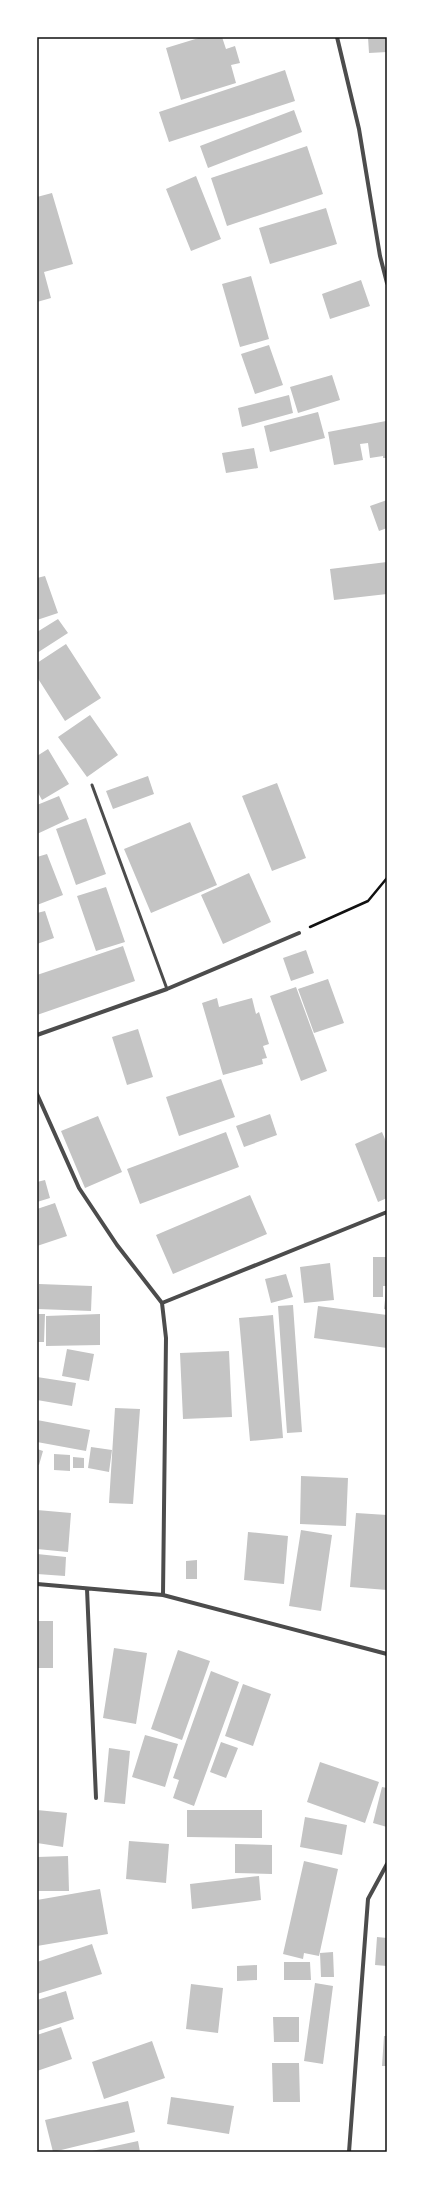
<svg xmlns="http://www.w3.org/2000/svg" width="424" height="2189" font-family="Raleway,sans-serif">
<rect width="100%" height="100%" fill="#fff"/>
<path fill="#c4c4c4" d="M 202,37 L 222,37 L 226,49 L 235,46 L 240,63 L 231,65 L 236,83 L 181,100 L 166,48 Z
M 368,37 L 387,37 L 387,52 L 369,53 Z
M 285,70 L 295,101 L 169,142 L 159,112 Z
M 294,110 L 302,132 L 208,168 L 200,146 Z
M 307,146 L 323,194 L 227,226 L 211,178 Z
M 196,176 L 221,239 L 191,251 L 166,189 Z
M 52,193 L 73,264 L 44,272 L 51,298 L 37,302 L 37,197 Z
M 326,208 L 337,244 L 270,264 L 259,228 Z
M 251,276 L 269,339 L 240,347 L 222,284 Z
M 361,280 L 370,306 L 330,319 L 322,294 Z
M 269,345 L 283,385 L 255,394 L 241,354 Z
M 332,375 L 340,400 L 298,413 L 290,387 Z
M 289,395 L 293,413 L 242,427 L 238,408 Z
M 318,412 L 325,438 L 270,452 L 264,426 Z
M 386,421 L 387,458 L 383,458 L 383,456 L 370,458 L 368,443 L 360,444 L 363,460 L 334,465 L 328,432 Z
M 254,448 L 258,468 L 226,473 L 222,453 Z
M 387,500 L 387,528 L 379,531 L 370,506 Z
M 387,562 L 387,594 L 334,600 L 330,569 Z
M 45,576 L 58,613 L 37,620 L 37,578 Z
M 58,619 L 68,633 L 37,653 L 37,632 Z
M 66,644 L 101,698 L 65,721 L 37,677 L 37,663 Z
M 90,715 L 118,755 L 87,777 L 58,737 Z
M 48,749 L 69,784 L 42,800 L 37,791 L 37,756 Z
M 148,776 L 154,794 L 113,809 L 106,791 Z
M 277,783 L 306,858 L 272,871 L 242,796 Z
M 59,796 L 69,819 L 37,834 L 37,805 Z
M 86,818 L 106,874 L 76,885 L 56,829 Z
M 190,822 L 217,885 L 151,913 L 124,849 Z
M 47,854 L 63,895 L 37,905 L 37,857 Z
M 249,873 L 271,922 L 223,944 L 201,895 Z
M 106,887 L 125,942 L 96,951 L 77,896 Z
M 45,911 L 54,938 L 37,944 L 37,913 Z
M 123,946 L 135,981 L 37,1015 L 37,975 Z
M 306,950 L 314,973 L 291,981 L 283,958 Z
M 328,979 L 344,1023 L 314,1033 L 298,989 Z
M 296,987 L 327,1071 L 301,1081 L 270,996 Z
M 217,998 L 219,1007 L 252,998 L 256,1014 L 259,1012 L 269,1044 L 263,1046 L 267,1058 L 262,1059 L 263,1064 L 223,1075 L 202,1003 Z
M 138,1029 L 153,1077 L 127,1085 L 112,1037 Z
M 221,1079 L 235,1117 L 179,1136 L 166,1097 Z
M 270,1114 L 277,1135 L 244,1147 L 236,1126 Z
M 98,1116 L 122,1172 L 85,1188 L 61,1131 Z
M 226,1132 L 239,1167 L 140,1204 L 127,1169 Z
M 382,1132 L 387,1144 L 387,1198 L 378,1202 L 355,1144 Z
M 45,1180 L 50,1198 L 37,1202 L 37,1182 Z
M 250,1195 L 267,1234 L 173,1274 L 156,1235 Z
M 55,1203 L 67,1236 L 37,1246 L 37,1209 Z
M 373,1257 L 387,1257 L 387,1286 L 383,1286 L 383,1297 L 373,1297 Z
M 330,1263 L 334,1300 L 304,1303 L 300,1267 Z
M 286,1274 L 293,1297 L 271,1303 L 265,1279 Z
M 39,1284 L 92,1286 L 91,1311 L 38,1309 Z
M 386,1291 L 387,1291 L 387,1310 L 384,1309 Z
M 293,1305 L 302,1432 L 287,1433 L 278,1306 Z
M 318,1306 L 387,1315 L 387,1348 L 314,1338 Z
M 37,1314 L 45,1314 L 44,1342 L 37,1342 Z
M 100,1314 L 100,1345 L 46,1346 L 46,1316 Z
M 273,1315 L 283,1438 L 250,1441 L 239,1318 Z
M 67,1349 L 94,1354 L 89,1381 L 62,1376 Z
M 229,1351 L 232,1417 L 183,1419 L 180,1353 Z
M 37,1377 L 76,1383 L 72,1406 L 37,1400 Z
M 115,1408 L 140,1409 L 133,1504 L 109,1503 Z
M 37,1420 L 90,1430 L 86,1451 L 37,1442 Z
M 91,1447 L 112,1450 L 109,1472 L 88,1468 Z
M 37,1449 L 43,1451 L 39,1465 L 37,1464 Z
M 54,1454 L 70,1455 L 70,1471 L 54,1470 Z
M 73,1457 L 84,1458 L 84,1468 L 73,1468 Z
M 301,1476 L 348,1478 L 346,1526 L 300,1524 Z
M 37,1510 L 71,1513 L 68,1552 L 37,1549 Z
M 356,1513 L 387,1515 L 387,1590 L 350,1587 Z
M 301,1530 L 332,1535 L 321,1611 L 289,1606 Z
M 248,1532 L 288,1536 L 284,1584 L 244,1580 Z
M 37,1554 L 66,1557 L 65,1576 L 37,1574 Z
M 197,1560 L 197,1579 L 186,1579 L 186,1561 Z
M 37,1621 L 53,1621 L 53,1668 L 37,1668 Z
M 114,1648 L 147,1653 L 136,1724 L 103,1718 Z
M 178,1650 L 210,1661 L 182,1740 L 151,1729 Z
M 211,1671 L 239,1682 L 194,1806 L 173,1798 L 179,1780 L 173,1778 Z
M 243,1684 L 271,1694 L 253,1746 L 225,1736 Z
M 145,1735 L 178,1744 L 165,1787 L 132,1777 Z
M 221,1742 L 238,1748 L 226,1778 L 210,1772 Z
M 109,1748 L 130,1751 L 125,1804 L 104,1802 Z
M 320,1762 L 379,1782 L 365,1823 L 307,1802 Z
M 382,1787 L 387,1788 L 387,1827 L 373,1823 Z
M 37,1810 L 67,1813 L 63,1847 L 37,1843 Z
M 187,1810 L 262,1810 L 262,1838 L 187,1837 Z
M 305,1817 L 347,1825 L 342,1855 L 300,1847 Z
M 129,1841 L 169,1844 L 166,1883 L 126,1879 Z
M 235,1844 L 272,1845 L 272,1874 L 235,1873 Z
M 68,1856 L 69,1891 L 37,1891 L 37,1857 Z
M 304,1861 L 338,1869 L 319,1956 L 304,1953 L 303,1959 L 283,1954 Z
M 259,1876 L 261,1900 L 192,1909 L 190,1884 Z
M 100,1889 L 108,1934 L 37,1946 L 37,1900 Z
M 377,1937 L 387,1938 L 387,1966 L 375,1965 Z
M 92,1944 L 102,1974 L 37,1994 L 37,1962 Z
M 333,1952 L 334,1977 L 321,1977 L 320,1953 Z
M 284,1962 L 310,1962 L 311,1980 L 284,1980 Z
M 257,1965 L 257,1980 L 237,1981 L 237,1966 Z
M 315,1983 L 333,1986 L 323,2064 L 304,2061 Z
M 191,1984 L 223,1988 L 218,2033 L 186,2029 Z
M 66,1991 L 74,2019 L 37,2031 L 37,2000 Z
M 273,2017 L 299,2017 L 299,2042 L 274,2042 Z
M 61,2027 L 72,2059 L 37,2071 L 37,2035 Z
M 384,2036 L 387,2036 L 387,2066 L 382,2066 Z
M 152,2041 L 165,2078 L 104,2099 L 92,2062 Z
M 272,2063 L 299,2063 L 300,2102 L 273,2102 Z
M 171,2097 L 234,2106 L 229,2134 L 167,2124 Z
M 128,2101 L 135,2132 L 53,2152 L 45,2120 Z
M 138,2141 L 140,2152 L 92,2152 L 92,2151 Z"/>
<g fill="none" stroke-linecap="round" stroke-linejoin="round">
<path stroke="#111" stroke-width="2.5" d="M 310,927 L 368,901 L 387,878"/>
<path stroke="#4c4c4c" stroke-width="3" d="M 92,785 L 167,989"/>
<path stroke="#4c4c4c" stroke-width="4" d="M 337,37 L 359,129 L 380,256 L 387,283
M 37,1035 L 167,989 L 299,933
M 37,1094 L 79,1188 L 117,1245 L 162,1303 L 166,1338 L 163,1595
M 162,1303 L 387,1212
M 37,1584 L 163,1595 L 387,1654
M 87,1589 L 96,1798
M 349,2152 L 368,1899 L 387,1864"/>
</g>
<rect width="424" height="2189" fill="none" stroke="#ffffff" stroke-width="76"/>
<rect x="38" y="38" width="348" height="2113" fill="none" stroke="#111" stroke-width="1.5"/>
</svg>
